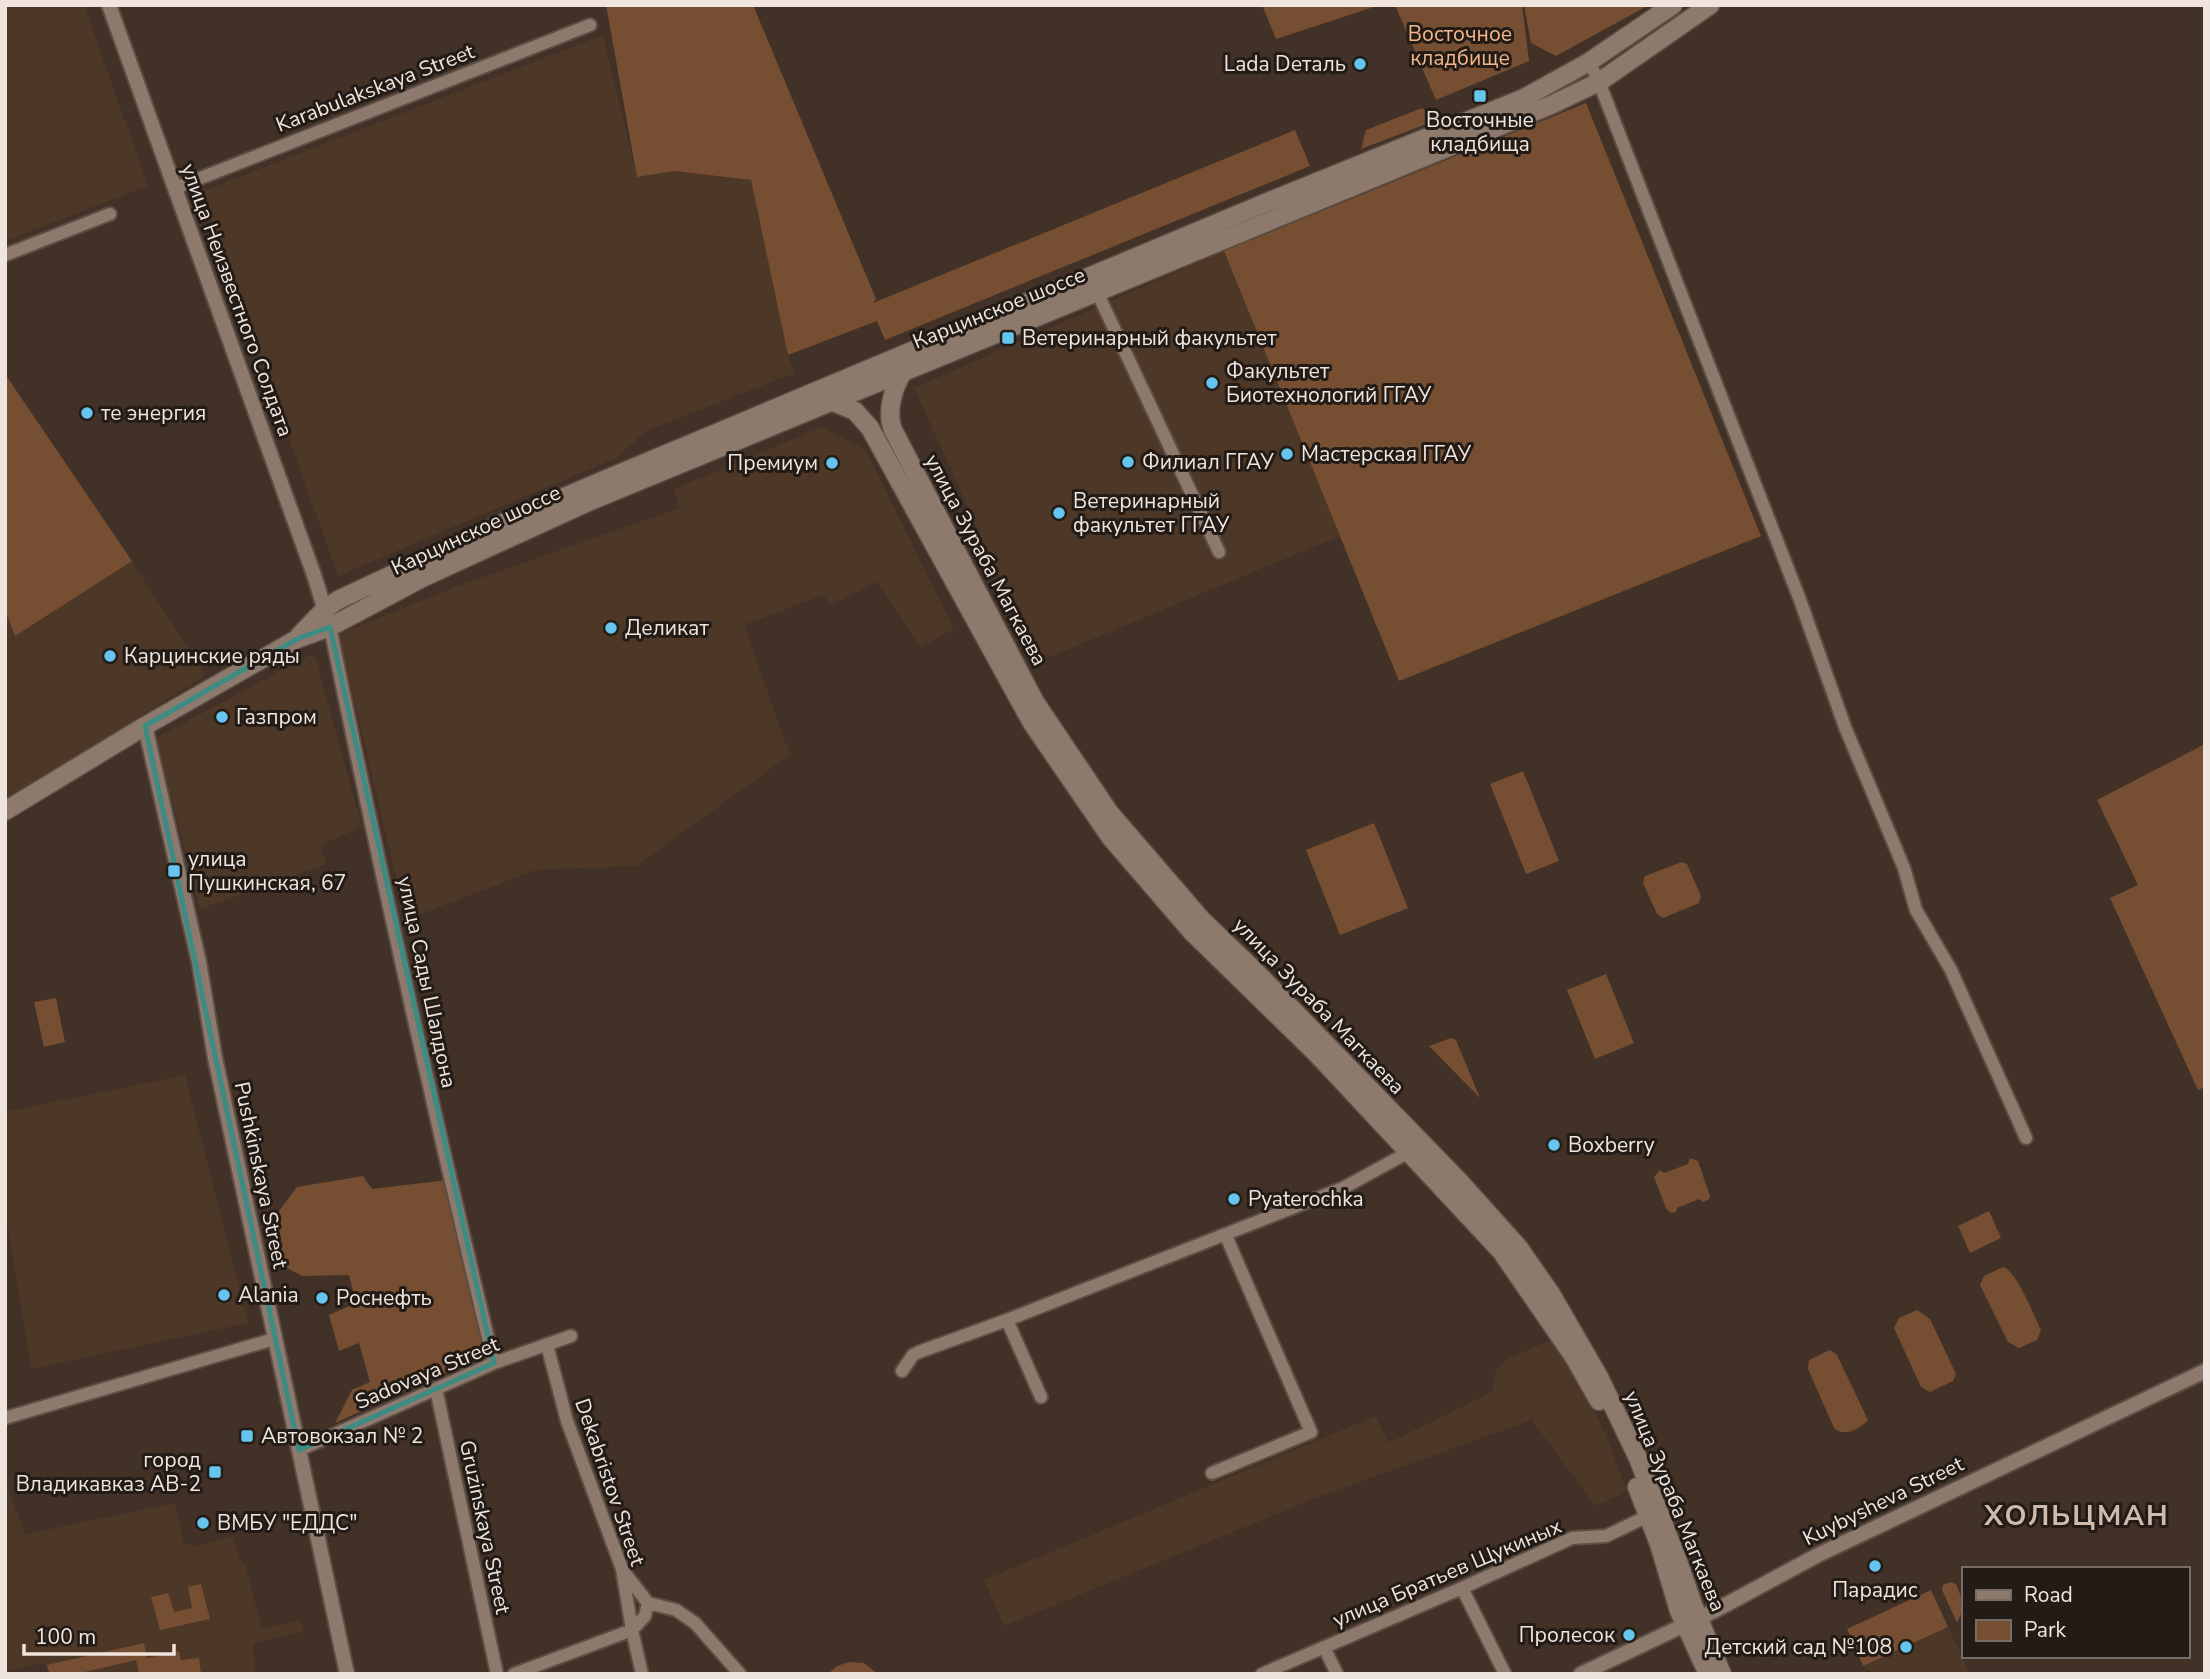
<svg xmlns="http://www.w3.org/2000/svg" width="2210" height="1679" font-family="'Nunito Sans',sans-serif">
<rect width="100%" height="100%" fill="#423126"/>
<path fill="#4d3727" d="M 5,5 L 84,5 L 148,186 L 5,241 Z
M 603,35 L 637,177 L 674,171 L 751,180 L 790,361 L 795,373 L 646,431 L 618,457 L 338,576 L 201,192 Z
M 1224,251 L 1340,536 L 1038,662 L 914,388 Z
M 5,374 L 132,561 L 205,675 L 88,750 L 5,799 Z
M 822,427 L 865,449 L 954,629 L 921,647 L 877,582 L 831,605 L 823,595 L 744,625 L 790,755 L 636,866 L 536,870 L 406,920 L 339,634 L 455,587 L 679,508 L 674,489 Z
M 312,654 L 316,660 L 362,827 L 320,845 L 327,864 L 200,909 L 156,738 Z
M 185,1075 L 248,1323 L 31,1369 L 5,1208 L 5,1112 Z
M 1554,1339 L 1604,1430 L 1627,1492 L 1595,1506 L 1532,1420 L 1323,1495 L 1004,1626 L 984,1580 L 1376,1416 L 1388,1443 L 1492,1392 L 1495,1372 L 1508,1358 Z
M 7,1487 L 26,1534 L 175,1503 L 184,1543 L 195,1547 L 233,1536 L 239,1559 L 245,1564 L 262,1629 L 301,1620 L 303,1632 L 253,1643 L 255,1674 L 48,1674 L 45,1663 L 5,1671 L 5,1488 Z
M 1931,1590 L 1970,1674 L 1875,1674 L 1863,1666 L 1847,1629 Z"/>
<path fill="#764e32" d="M 606,5 L 753,5 L 876,299 L 873,303 L 1295,130 L 1310,166 L 885,340 L 877,321 L 788,355 L 751,180 L 674,171 L 637,177 Z
M 1262,5 L 1380,5 L 1276,39 Z
M 1395,5 L 1522,5 L 1529,61 L 1436,100 Z
M 1524,5 L 1649,5 L 1556,56 L 1531,43 Z
M 1586,103 L 1761,536 L 1399,681 L 1224,251 Z
M 1422,108 L 1437,120 L 1361,149 L 1366,130 Z
M 5,374 L 132,561 L 15,636 L 5,610 Z
M 2205,744 L 2205,1087 L 2198,1090 L 2110,898 L 2138,885 L 2097,800 Z
M 1523,771 L 1559,861 L 1526,874 L 1490,784 Z
M 1374,823 L 1408,908 L 1340,935 L 1306,850 Z
M 1682,862 L 1687,864 L 1701,896 L 1699,903 L 1663,918 L 1657,914 L 1643,883 L 1645,876 Z
M 1606,974 L 1634,1043 L 1595,1059 L 1567,990 Z
M 56,998 L 65,1042 L 44,1047 L 34,1002 Z
M 1451,1038 L 1456,1040 L 1480,1098 L 1429,1046 Z
M 1690,1158 L 1698,1161 L 1710,1196 L 1709,1199 L 1703,1202 L 1699,1199 L 1677,1208 L 1676,1212 L 1671,1213 L 1666,1208 L 1654,1177 L 1660,1170 L 1664,1173 L 1688,1164 Z
M 363,1176 L 372,1189 L 447,1180 L 484,1355 L 335,1423 L 352,1390 L 370,1382 L 359,1343 L 339,1351 L 329,1315 L 356,1303 L 349,1275 L 302,1276 L 276,1262 L 270,1223 L 297,1187 Z
M 1989,1211 L 2001,1238 L 1970,1253 L 1958,1226 Z
M 2003,1267 C 2017,1271 2034,1316 2041,1330 L 2037,1340 L 2019,1348 L 2008,1342 L 1980,1285 L 1984,1276 Z
M 1917,1310 L 1930,1319 L 1956,1374 L 1953,1381 L 1930,1392 L 1921,1387 L 1894,1328 L 1899,1318 Z
M 1830,1350 L 1837,1355 L 1868,1420 C 1859,1430 1844,1437 1834,1428 L 1808,1369 L 1809,1360 Z
M 1950,1582 L 1956,1584 C 1963,1600 1965,1608 1957,1623 L 1942,1590 L 1943,1585 Z
M 201,1584 L 210,1619 L 160,1630 L 151,1597 L 168,1593 L 174,1612 L 192,1608 L 188,1587 Z
M 1931,1590 L 1948,1627 L 1863,1666 L 1847,1629 Z
M 144,1643 L 147,1658 L 179,1651 L 181,1660 L 199,1658 L 201,1674 L 139,1674 L 136,1660 L 76,1674 L 50,1674 L 47,1665 Z
M 849,1662 L 864,1663 L 878,1674 L 828,1674 L 837,1666 Z"/>
<g fill="none" stroke-linecap="round" stroke-linejoin="round">
<defs>
<path id="minor" d="M 1589,62 L 1599,82 L 1800,600 L 1845,727 L 1904,868 L 1916,910 L 1951,970 L 2026,1138
M 175,188 L 590,25
M 5,255 L 110,214
M 1097,292 L 1219,552
M 330,627 C 380,873 435,1119 494,1363
M 547,1345 L 567,1421 L 622,1569 L 632,1630 L 642,1674
M 902,1371 L 913,1355 L 919,1352 L 1007,1320
M 436,1389 L 497,1674
M 1041,1397 L 1007,1320 L 1343,1188 L 1409,1152
M 5,1418 L 274,1339
M 299,1450 L 494,1363 L 571,1336
M 1212,1473 L 1311,1432 L 1226,1236
M 624,1572 L 648,1603 L 676,1610 L 695,1623 L 740,1674
M 1462,1588 L 1505,1674
M 1324,1647 L 1337,1674
M 514,1674 L 632,1630 L 645,1616 L 648,1603
M 1262,1674 L 1462,1588 L 1572,1538 L 1606,1536 L 1648,1516"/>
<path id="tertiary" d="M 109,5 L 314,575 L 327,617
M 145,726 L 199,962 L 215,1058 L 347,1674
M 1581,1674 L 1714,1611 L 1818,1555 L 2205,1371"/>
<path id="secondary" d="M 903,372 C 893,388 886,412 893,430 L 1035,702 L 1109,812 L 1202,920 L 1254,970 L 1460,1182 L 1519,1248 L 1551,1294 L 1599,1377 L 1638,1458 L 1679,1564 L 1693,1605 L 1722,1674
M 833,402 L 855,411 L 870,428 L 1032,723 L 1111,838 L 1191,931 L 1317,1054 L 1501,1251 L 1574,1357 L 1599,1401
M 299,636 L 324,610 L 338,600 L 494,527 L 609,478 L 1265,203 L 1524,98 L 1589,62 L 1673,5
M 5,811 L 145,726 L 297,639 L 330,627 L 422,578 L 588,502 L 1551,105 L 1599,82 L 1710,5
M 1637,1487 L 1659,1544 L 1679,1611 L 1708,1674"/>
</defs>
<use href="#minor" stroke="#5c4e44" stroke-width="16"/>
<use href="#tertiary" stroke="#5c4e44" stroke-width="18"/>
<use href="#secondary" stroke="#5c4e44" stroke-width="21"/>
<use href="#minor" stroke="#8d7a6d" stroke-width="12"/>
<use href="#tertiary" stroke="#8d7a6d" stroke-width="14"/>
<use href="#secondary" stroke="#8d7a6d" stroke-width="18"/>
</g>
<path fill="none" stroke="#3c8c84" stroke-width="5" stroke-linejoin="round" d="M 330,627 L 494,1363 L 299,1450 L 145,726 L 297,639 Z"/>
<g fill="#65c5ee" stroke="#231b16" stroke-width="2.5">
<circle cx="1360" cy="64" r="7"/>
<rect x="1473" y="89" width="14" height="14" rx="3.5"/>
<rect x="1001" y="331" width="14" height="14" rx="3.5"/>
<circle cx="1212" cy="383" r="7"/>
<circle cx="87" cy="413" r="7"/>
<circle cx="1287" cy="454" r="7"/>
<circle cx="1128" cy="462" r="7"/>
<circle cx="832" cy="463" r="7"/>
<circle cx="1059" cy="513" r="7"/>
<circle cx="611" cy="628" r="7"/>
<circle cx="110" cy="656" r="7"/>
<circle cx="222" cy="717" r="7"/>
<rect x="167" y="864" width="14" height="14" rx="3.5"/>
<circle cx="1554" cy="1145" r="7"/>
<circle cx="1234" cy="1199" r="7"/>
<circle cx="224" cy="1295" r="7"/>
<circle cx="322" cy="1298" r="7"/>
<rect x="240" y="1429" width="14" height="14" rx="3.5"/>
<rect x="208" y="1465" width="14" height="14" rx="3.5"/>
<circle cx="203" cy="1523" r="7"/>
<circle cx="1875" cy="1566" r="7"/>
<circle cx="1629" cy="1635" r="7"/>
<circle cx="1906" cy="1647" r="7"/>
</g>
<g text-anchor="middle" dominant-baseline="central" stroke-width="6" stroke-linejoin="round" paint-order="stroke">
<g font-size="21" fill="#f5b68a" stroke="#231b16">
<text x="1460" y="34">Восточное<tspan x="1460" dy="24">кладбище</tspan></text>
</g>
<g font-size="21" fill="#f0e5de" stroke="#231b16" text-anchor="start">
<text x="1346" y="64" text-anchor="end">Lada Dеталь</text>
<text x="1480" y="120" text-anchor="middle">Восточные<tspan x="1480" dy="24">кладбища</tspan></text>
<text x="1022" y="338">Ветеринарный факультет</text>
<text x="1226" y="371">Факультет<tspan x="1226" dy="24">Биотехнологий ГГАУ</tspan></text>
<text x="101" y="413">те энергия</text>
<text x="1301" y="454">Мастерская ГГАУ</text>
<text x="1142" y="462">Филиал ГГАУ</text>
<text x="818" y="463" text-anchor="end">Премиум</text>
<text x="1073" y="501">Ветеринарный<tspan x="1073" dy="24">факультет ГГАУ</tspan></text>
<text x="625" y="628">Деликат</text>
<text x="124" y="656">Карцинские ряды</text>
<text x="236" y="717">Газпром</text>
<text x="188" y="859">улица<tspan x="188" dy="24">Пушкинская, 67</tspan></text>
<text x="1568" y="1145">Boxberry</text>
<text x="1248" y="1199">Pyaterochka</text>
<text x="238" y="1295">Alania</text>
<text x="336" y="1298">Роснефть</text>
<text x="261" y="1436">Автовокзал № 2</text>
<text x="201" y="1460" text-anchor="end">город<tspan x="201" dy="24">Владикавказ АВ-2</tspan></text>
<text x="217" y="1523">ВМБУ "ЕДДС"</text>
<text x="1875" y="1590" text-anchor="middle">Парадис</text>
<text x="1615" y="1635" text-anchor="end">Пролесок</text>
<text x="1892" y="1647" text-anchor="end">Детский сад №108</text>
</g>
<g font-size="21" fill="#f0e5de" stroke="#231b16">
<text transform="translate(375 88) rotate(-21)">Karabulakskaya Street</text>
<text transform="translate(237 300) rotate(70)">улица Неизвестного Солдата</text>
<text transform="translate(999 308) rotate(-22)">Карцинское шоссе</text>
<text transform="translate(476 530) rotate(-25)">Карцинское шоссе</text>
<text transform="translate(986 560) rotate(62)">улица Зураба Магкаева</text>
<text transform="translate(427 982) rotate(78)">улица Сады Шалдона</text>
<text transform="translate(1319 1006) rotate(46)">улица Зураба Магкаева</text>
<text transform="translate(261 1175) rotate(78)">Pushkinskaya Street</text>
<text transform="translate(427 1373) rotate(-23)">Sadovaya Street</text>
<text transform="translate(610 1482) rotate(71)">Dekabristov Street</text>
<text transform="translate(1675 1501) rotate(68)">улица Зураба Магкаева</text>
<text transform="translate(1883 1501) rotate(-26)">Kuybysheva Street</text>
<text transform="translate(485 1527) rotate(78)">Gruzinskaya Street</text>
<text transform="translate(1447 1573) rotate(-23)">улица Братьев Щукиных</text>
</g>
<g font-size="28" font-weight="bold" letter-spacing="2" fill="#cfbaac" stroke="#231b16">
<text x="2077" y="1516">ХОЛЬЦМАН</text>
</g>
</g>
<rect width="2210" height="1679" fill="none" stroke="#f0e5de" stroke-width="14"/>
<rect x="1962" y="1567" width="228" height="91" fill="#231b16" stroke="#756c66" stroke-width="2"/>
<rect x="1976" y="1590" width="35" height="10" fill="#8d7a6d" stroke="#756c66" stroke-width="2"/>
<text x="2024" y="1602" font-size="21" fill="#f0e5de">Road</text>
<rect x="1976" y="1620" width="35" height="21" fill="#764e32" stroke="#756c66" stroke-width="2"/>
<text x="2024" y="1637" font-size="21" fill="#f0e5de">Park</text>
<path d="M24 1644v10h150v-10" fill="none" stroke="#f0e5de" stroke-width="3.5"/>
<text x="35" y="1644" font-size="21" fill="#f0e5de" stroke="#231b16" stroke-width="5" paint-order="stroke">100 m</text>
</svg>
